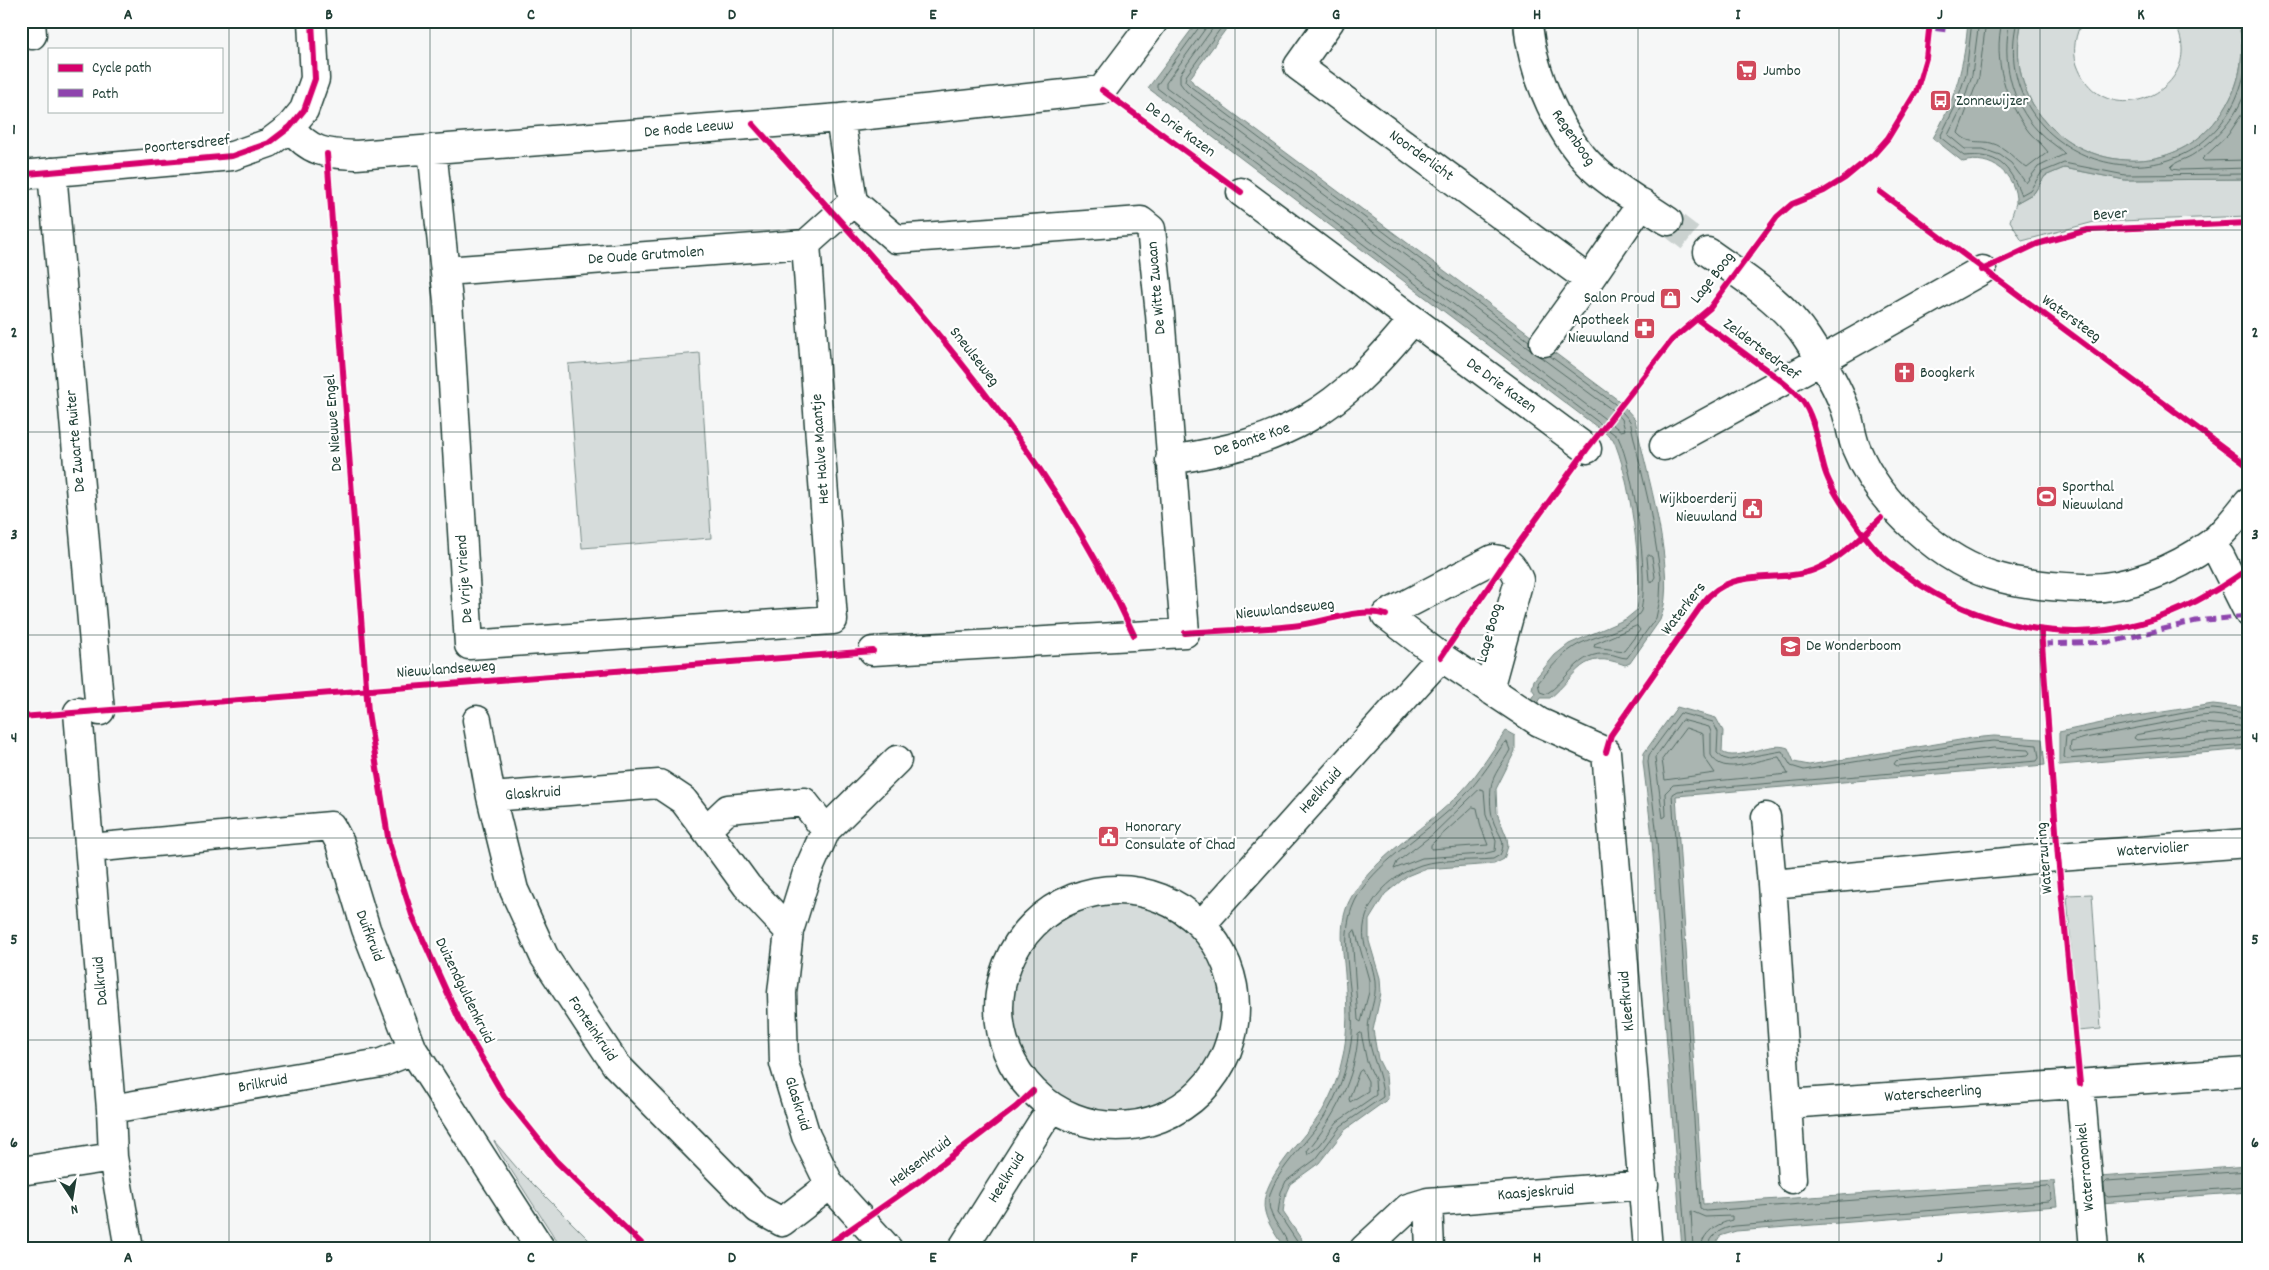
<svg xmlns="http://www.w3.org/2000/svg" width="2269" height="1270" font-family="Dekko,sans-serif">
<rect width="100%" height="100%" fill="#f6f7f7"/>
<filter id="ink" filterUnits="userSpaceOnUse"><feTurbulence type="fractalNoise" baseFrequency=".02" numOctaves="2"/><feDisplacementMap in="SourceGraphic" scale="10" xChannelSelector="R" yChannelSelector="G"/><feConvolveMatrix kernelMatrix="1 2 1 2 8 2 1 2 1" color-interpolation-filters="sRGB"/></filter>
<g filter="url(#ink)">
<path fill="#d6dcdb" stroke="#7a8c88" d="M 2022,21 L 2083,21 C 2075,33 2072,52 2077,65 C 2104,140 2214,87 2173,21 L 2238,21 C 2245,47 2242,75 2230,99 C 2169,217 1991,150 2022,21 Z
M 2064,168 L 2125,180 L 2248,179 L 2248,216 L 2094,222 L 2022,241 L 2010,221 L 2016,203 L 2034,193 L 2045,176 Z
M 700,353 L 711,538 L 582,548 L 568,364 Z
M 2092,894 L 2101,1029 L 2077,1031 L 2067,895 Z
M1009 1008a108 108 0 1 1 216 0a108 108 0 1 1-216 0Z
M 494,1141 L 517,1168 L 598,1249 L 562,1249 L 502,1156 Z"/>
<path fill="#aab5b1" stroke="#72857f" d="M 1198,21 L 1232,21 L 1190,78 L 1194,84 L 1618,400 L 1635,419 C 1645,469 1679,574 1660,620 L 1630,663 L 1625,665 C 1581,648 1578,675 1550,698 L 1541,698 L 1538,703 L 1531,699 L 1535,693 L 1532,689 L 1534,680 L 1555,655 L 1569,644 L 1626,619 L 1637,610 C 1644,575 1629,471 1613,439 L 1148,88 Z
M 1968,21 L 2022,21 C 1991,150 2169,217 2230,99 C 2242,75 2245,47 2238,21 L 2248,21 L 2248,179 L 2125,180 L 2064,168 L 2045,176 L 2034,193 L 2016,203 C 2017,175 1991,154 1963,162 L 1933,138 C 1955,101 1965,64 1968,21 Z
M 2213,704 L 2248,708 L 2248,749 L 2059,765 L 2059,732 L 2125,718 Z
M 1677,707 L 1716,718 L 1723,731 L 1722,752 C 1737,763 1768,740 1788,748 L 1794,762 L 1809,765 L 1972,738 L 1994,736 L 2042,739 L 2045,765 L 1676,796 L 1703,1204 L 2054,1181 L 2057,1206 L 1736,1231 L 1720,1236 L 1712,1249 L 1682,1249 L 1651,828 L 1643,762 L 1644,753 Z
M 1506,731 L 1515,736 L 1515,751 L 1496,789 L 1497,813 L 1507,838 L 1508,846 L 1504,859 L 1494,864 L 1424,869 L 1407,876 L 1385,894 L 1369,920 L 1369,941 L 1380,978 L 1381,993 L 1373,1030 L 1378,1059 L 1386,1075 L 1388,1099 L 1345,1130 L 1319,1163 L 1290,1184 L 1286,1193 L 1283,1212 L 1308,1249 L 1285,1249 C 1278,1238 1268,1225 1265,1212 C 1257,1183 1302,1141 1319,1116 C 1329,1101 1337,1082 1341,1064 C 1349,1035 1347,1004 1345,974 C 1343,947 1337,921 1352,896 C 1376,856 1420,832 1453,800 C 1475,780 1489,755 1506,731 Z
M 2248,1166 L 2248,1192 L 2101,1203 L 2099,1177 Z"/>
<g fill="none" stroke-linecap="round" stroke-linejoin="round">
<path stroke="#576d66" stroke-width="1" d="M 1201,21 L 1200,26 L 1157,85 L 1157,88 L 1618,437 C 1634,470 1649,575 1641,611 C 1628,633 1594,634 1574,647 C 1560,656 1549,670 1538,683 L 1540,692 L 1546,694 C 1568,681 1577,651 1608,654 C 1614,654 1620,658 1627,658 L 1656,618 L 1660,599 L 1661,576 L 1649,504 L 1630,421 L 1615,404 L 1550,356
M 1207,21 L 1205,29 L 1166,83 L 1166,87 L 1621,431 L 1625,430 L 1622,419 L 1611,409 L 1539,356
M 1218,21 L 1180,74 L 1180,83 L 1186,91 L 1533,351
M 1226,21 L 1186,76 L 1185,81 L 1191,87 L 1529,341
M 1972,21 L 1966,74 L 1955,107 L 1940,137 L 1964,156 C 1998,153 2009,165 2021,195 L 2030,190 L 2042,172 L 2064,163 L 2125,175 L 2248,174
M 1979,21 L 1972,75 L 1961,109 L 1948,135 L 1965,149 L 1983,149 L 2000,155 L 2011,163 L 2026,183 L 2038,167 L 2065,154 C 2058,146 2046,140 2038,131 C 2011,103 2001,59 2010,21
M 1986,21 L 1979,77 L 1958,133 C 1969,145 1977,140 1991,143 C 2007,147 2014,160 2027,168 L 2048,152 C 2043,145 2035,139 2029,132 C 2005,100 1993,61 2002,21
M 2017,21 C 1985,154 2171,224 2234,103 C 2246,78 2251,49 2244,21
M 2248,84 C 2239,114 2220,137 2194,154 C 2187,159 2176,161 2171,167 L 2172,169 L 2179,170 L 2248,168
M 2248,105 L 2228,135 L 2202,159 L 2204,161 L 2248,160
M 1649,555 L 1652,557 L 1655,577 L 1652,582 L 1649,580 L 1647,557 Z
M 1637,626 L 1640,630 L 1624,651 L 1594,647 L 1595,644 Z
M 2248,713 L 2213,709 L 2199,710 L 2066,736 L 2064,757 L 2067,759 L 2248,745
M 2248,719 L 2213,715 L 2200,716 L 2085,738 L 2071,742 L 2070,750 L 2073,752 L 2248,738
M 1682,720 L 1709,727 L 1711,732 L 1711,755 C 1723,778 1759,758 1779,757 L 1788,774 L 1673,785 L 1665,793 L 1666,816 L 1663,818 L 1655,758 Z
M 2201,723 L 2240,726 L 2242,729 L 2240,731 L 2137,740 L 2134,738 L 2136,735 Z
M 1686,728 L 1703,734 L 1704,757 L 1715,773 L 1665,780 L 1662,760 Z
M 1994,748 L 2028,750 L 2030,753 L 2028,755 L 1897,766 L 1894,764 L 1896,761 Z
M 1480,789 L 1484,790 L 1486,815 L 1496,841 L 1495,851 L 1483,854 L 1422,858 L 1394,869 L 1397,862 L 1432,835 Z
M 1473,807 L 1477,808 L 1481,827 L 1488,845 L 1431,849 L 1431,845 Z
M 1355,930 L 1369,980 L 1369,992 L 1361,1022 L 1358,1020 L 1352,934 Z
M 1361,1033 L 1367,1062 L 1375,1079 L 1376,1095 L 1337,1122 L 1320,1145 L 1308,1155 L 1307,1151 C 1334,1118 1356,1078 1358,1035 Z
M 1362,1070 L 1368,1081 L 1368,1091 L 1350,1102 L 1349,1099 L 1359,1072 Z
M 2248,1171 L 2107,1181 L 2104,1184 L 2105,1195 L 2108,1197 L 2248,1187
M 1289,1249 C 1287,1232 1268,1220 1269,1201 C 1270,1176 1310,1140 1324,1117 C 1338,1095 1347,1069 1351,1043 C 1358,998 1335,941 1355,901 C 1372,865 1426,833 1455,805 C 1475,787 1489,765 1504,743 L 1507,742 L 1510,750 C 1504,762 1492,775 1491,788 C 1490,799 1490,812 1494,823 C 1499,835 1507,842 1500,855 L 1493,859 C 1473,861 1438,859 1421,865 C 1389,876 1359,906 1364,941 C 1367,955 1374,968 1375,982 C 1377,999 1368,1014 1368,1030 C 1369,1054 1382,1073 1383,1097 L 1341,1126 L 1316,1159 L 1286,1181 L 1281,1192 L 1278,1213 L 1302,1249
M 1686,1249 L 1656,828 L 1648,762 L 1649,755 L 1680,713 L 1713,722 L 1718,732 L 1717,753 L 1723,758 L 1730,760 L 1782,751 L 1791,766 L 1804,770 L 1972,743 L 1994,741 L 2037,745 L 2039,758 L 2037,761 L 1677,791 L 1672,794 L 1700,1208 L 1706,1211 L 2047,1186 L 2050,1188 L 2051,1199 L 2049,1201 L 1735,1226 C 1722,1228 1710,1234 1708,1249
M 1693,1249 L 1691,1211 L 1705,1217 L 1732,1216 L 1732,1220 C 1717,1224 1702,1232 1701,1249"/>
<path stroke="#cbd2d0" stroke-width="28" stroke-dasharray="28 14" stroke-linecap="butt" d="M 1668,221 L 1708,252"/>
<defs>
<path id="minor" d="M 31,21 L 32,35
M 1330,21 L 1298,66 L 1589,280 L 1642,203
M 1528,21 C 1531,72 1561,142 1601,175 C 1622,192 1646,206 1668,221
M 840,118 L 853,202 L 896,239 L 1141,221 L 1151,229 L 1160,314 L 1185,633 L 873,651
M 290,127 C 309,152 326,154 356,155 L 840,118 L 1102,90 L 1154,21
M 432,149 L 448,301 L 469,645 L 833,620 L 806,244
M 52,172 L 100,711
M 21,175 L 232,156 L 269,143 L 290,127 L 304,110 L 315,79 L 312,21
M 1241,192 L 1587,449
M 1708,252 C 1744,278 1783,301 1807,338 C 1820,358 1837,386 1845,408 C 1850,421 1851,435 1856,448 C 1878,503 1943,564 2001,578 C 2028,585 2056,587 2083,588 C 2127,589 2175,570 2210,544 C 2224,533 2237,516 2248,502
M 445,271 L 806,244 L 853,202
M 1544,342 L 1589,280
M 1664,446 L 1820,361 L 1982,270
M 1170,460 C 1288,442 1337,413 1412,321
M 2220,556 L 2248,612
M 1489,689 L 1519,580 C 1513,565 1509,561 1493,559 L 1386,615 L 1441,657 L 1539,722 L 1606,752 L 1648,1249
M 78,712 L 111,1109 L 113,1157 L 129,1249
M 477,720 L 491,797 L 514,890 L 544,956 L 616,1065 L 758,1209 L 782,1222 L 830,1185
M 491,797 L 659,784 L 683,800 L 706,830 L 728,809 L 804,802 L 826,830 L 807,873 L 789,931 L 782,993 L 784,1063 L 806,1136 L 830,1185 L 888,1249
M 1766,817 L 1772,884
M 706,830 L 747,886 L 789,931
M 826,830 L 897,760
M 2248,843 L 2058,857 L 1772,884 L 1787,1104 L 2248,1072
M 90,848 L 331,826 L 340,843 L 366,929 L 413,1050 L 541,1249
M999 1008a118 118 0 1 1 236 0a118 118 0 1 1-236 0Z
M 1201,925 L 1441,657
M 2080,1084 L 2094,1249
M 1787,1104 L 1792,1179
M 111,1109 L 381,1063 L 413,1050
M 21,1171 L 113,1157
M 962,1249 L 1043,1121 L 1054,1108
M 1364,1249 L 1408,1208 L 1428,1202
M 1430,1249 L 1428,1202 L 1644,1185"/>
</defs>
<use href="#minor" stroke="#1f3d34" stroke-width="31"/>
<use href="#minor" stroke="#fff" stroke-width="28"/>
<path stroke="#8e44ad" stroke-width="5" stroke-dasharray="10 5" stroke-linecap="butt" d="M 1876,21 L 1947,30
M 2043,644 L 2111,642 L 2196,621 L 2248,616"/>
<defs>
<path id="cycleway" d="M 1102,90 L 1241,192
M 753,124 C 895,282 1045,440 1134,635
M 327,154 L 368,712 L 389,843 L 412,915 L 459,1019 L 504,1096 L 556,1161 L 647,1249
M 27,174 L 232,156 L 269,143 L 290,127 L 304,110 L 315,79 L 312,21
M 1880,192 L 2248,466
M 1982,270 L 2037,244 L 2088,230 L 2248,223
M 1697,319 C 1718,334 1740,350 1761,366 C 1775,376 1790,386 1801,399 C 1816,418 1818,448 1825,471 C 1830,487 1841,503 1851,517 C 1862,533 1877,553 1893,565 C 1960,620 2055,647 2141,623 C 2180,613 2215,592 2248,569
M 2041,630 L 2058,857 L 2080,1084
M 1185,633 C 1221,630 1257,630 1292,626 C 1322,624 1359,606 1386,615
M 1441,657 L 1506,561 L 1587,449 L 1672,340 L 1710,308 L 1777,217 L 1792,204 L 1824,191 L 1845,178 L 1874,154 L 1888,138 L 1916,92 L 1926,58 L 1930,21
M 21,717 L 873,651
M 1606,752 L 1611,735 L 1703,603 C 1730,566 1776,584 1814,570 C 1840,560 1861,537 1881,518
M 822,1249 L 918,1182 L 1016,1107 L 1033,1091"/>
</defs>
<use href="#cycleway" stroke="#fff" stroke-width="9"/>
<use href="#cycleway" stroke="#d6006c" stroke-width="6"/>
</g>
</g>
<path fill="none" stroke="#1f3d34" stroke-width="1" stroke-opacity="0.55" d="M 229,21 L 229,1249M 430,21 L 430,1249M 631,21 L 631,1249M 833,21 L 833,1249M 1034,21 L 1034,1249M 1235,21 L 1235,1249M 1436,21 L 1436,1249M 1638,21 L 1638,1249M 1839,21 L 1839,1249M 2040,21 L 2040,1249M 21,230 L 2248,230M 21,432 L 2248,432M 21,635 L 2248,635M 21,838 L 2248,838M 21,1040 L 2248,1040"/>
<defs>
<symbol id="supermarket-square" viewBox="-11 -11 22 22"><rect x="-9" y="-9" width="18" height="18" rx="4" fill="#d1495b" stroke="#fff"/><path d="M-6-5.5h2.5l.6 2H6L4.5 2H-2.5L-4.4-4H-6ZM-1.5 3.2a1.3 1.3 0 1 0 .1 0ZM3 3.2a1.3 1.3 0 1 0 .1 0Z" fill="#fff"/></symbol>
<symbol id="bus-square" viewBox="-11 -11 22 22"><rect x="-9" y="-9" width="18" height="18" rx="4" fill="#d1495b" stroke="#fff"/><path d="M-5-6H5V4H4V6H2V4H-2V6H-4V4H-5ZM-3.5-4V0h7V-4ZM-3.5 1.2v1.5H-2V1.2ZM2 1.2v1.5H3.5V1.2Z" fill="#fff"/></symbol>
<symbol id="shop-square" viewBox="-11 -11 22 22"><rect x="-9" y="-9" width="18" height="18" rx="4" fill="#d1495b" stroke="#fff"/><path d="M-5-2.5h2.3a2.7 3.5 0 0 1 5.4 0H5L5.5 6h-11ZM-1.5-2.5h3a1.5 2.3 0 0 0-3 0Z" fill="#fff"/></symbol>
<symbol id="pharmacy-square" viewBox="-11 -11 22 22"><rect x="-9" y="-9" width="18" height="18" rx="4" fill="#d1495b" stroke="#fff"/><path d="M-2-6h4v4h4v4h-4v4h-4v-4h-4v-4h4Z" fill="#fff"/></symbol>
<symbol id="church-square" viewBox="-11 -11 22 22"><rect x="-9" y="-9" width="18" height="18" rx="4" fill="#d1495b" stroke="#fff"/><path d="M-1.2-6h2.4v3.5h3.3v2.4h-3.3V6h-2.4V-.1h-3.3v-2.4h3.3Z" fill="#fff"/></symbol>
<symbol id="stadium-square" viewBox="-11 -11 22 22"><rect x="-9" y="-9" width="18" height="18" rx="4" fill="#d1495b" stroke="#fff"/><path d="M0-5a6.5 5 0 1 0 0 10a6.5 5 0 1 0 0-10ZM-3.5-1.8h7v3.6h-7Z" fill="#fff"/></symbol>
<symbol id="civic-square" viewBox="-11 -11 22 22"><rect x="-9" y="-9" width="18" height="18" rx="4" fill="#d1495b" stroke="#fff"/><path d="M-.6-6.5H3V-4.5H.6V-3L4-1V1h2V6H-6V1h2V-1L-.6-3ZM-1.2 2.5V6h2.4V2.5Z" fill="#fff"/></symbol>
<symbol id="school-square" viewBox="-11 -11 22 22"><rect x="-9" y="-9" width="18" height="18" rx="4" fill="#d1495b" stroke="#fff"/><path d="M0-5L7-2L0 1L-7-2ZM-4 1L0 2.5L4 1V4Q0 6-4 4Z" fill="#fff"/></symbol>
</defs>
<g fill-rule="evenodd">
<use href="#supermarket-square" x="1734" y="58" width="25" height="25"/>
<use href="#bus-square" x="1928" y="88" width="25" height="25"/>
<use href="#shop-square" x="1658" y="286" width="25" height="25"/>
<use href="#pharmacy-square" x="1632" y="316" width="25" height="25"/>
<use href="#church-square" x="1892" y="360" width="25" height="25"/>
<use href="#stadium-square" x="2034" y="484" width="25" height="25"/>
<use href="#civic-square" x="1740" y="496" width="25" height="25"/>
<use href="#school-square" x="1778" y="634" width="25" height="25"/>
<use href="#civic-square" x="1096" y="824" width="25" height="25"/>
</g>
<g text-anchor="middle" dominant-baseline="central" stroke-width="4.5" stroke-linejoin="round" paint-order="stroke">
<g font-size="16" fill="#1f3d34" stroke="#fff" text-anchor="start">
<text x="1763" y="71">Jumbo</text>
<text x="1956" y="101">Zonnewijzer</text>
<text x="1655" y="298" text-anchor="end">Salon Proud</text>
<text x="1629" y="320" text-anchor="end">Apotheek<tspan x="1629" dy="18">Nieuwland</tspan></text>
<text x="1920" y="373">Boogkerk</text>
<text x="2062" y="487">Sporthal<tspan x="2062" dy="18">Nieuwland</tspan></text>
<text x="1737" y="499" text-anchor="end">Wijkboerderij<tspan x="1737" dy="18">Nieuwland</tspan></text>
<text x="1806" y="646">De Wonderboom</text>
<text x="1125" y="827">Honorary<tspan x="1125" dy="18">Consulate of Chad</tspan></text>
</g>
<g font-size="16" fill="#1f3d34" stroke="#fff">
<text transform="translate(689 129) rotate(-5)">De Rode Leeuw</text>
<text transform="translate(1180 130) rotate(36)">De Drie Kazen</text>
<text transform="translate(1573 138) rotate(55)">Regenboog</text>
<text transform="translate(187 145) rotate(-6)">Poortersdreef</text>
<text transform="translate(1421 156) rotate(36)">Noorderlicht</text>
<text transform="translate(2110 215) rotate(-4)">Bever</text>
<text transform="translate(646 256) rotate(-4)">De Oude Grutmolen</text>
<text transform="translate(1713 278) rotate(-52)">Lage Boog</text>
<text transform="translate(1157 288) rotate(-95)">De Witte Zwaan</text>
<text transform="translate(2071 319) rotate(36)">Watersteeg</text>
<text transform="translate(1761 350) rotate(37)">Zeldertsedreef</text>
<text transform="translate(974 357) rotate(52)">Sneulseweg</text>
<text transform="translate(1501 386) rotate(36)">De Drie Kazen</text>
<text transform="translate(334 423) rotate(-94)">De Nieuwe Engel</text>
<text transform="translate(1252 440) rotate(-18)">De Bonte Koe</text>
<text transform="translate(76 441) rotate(-95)">De Zwarte Ruiter</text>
<text transform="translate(821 449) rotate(-94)">Het Halve Maantje</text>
<text transform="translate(465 579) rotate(-94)">De Vrije Vriend</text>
<text transform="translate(1684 609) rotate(-52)">Waterkers</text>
<text transform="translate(1285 610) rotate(-6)">Nieuwlandseweg</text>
<text transform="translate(1490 633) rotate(-75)">Lage Boog</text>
<text transform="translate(446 670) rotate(-4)">Nieuwlandseweg</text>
<text transform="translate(1321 791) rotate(-48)">Heelkruid</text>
<text transform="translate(533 794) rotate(-4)">Glaskruid</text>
<text transform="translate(2153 850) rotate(-4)">Waterviolier</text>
<text transform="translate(2045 858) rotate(-95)">Waterzuring</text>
<text transform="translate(369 936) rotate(69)">Duifkruid</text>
<text transform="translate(101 981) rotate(-95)">Dalkruid</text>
<text transform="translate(464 991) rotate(64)">Duizendguldenkruid</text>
<text transform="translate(1627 1001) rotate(-95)">Kleefkruid</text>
<text transform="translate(592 1029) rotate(56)">Fonteinkruid</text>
<text transform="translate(263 1084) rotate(-10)">Brilkruid</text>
<text transform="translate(1933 1094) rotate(-4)">Waterscheerling</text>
<text transform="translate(797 1104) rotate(73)">Glaskruid</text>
<text transform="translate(921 1162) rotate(-37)">Heksenkruid</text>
<text transform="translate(2086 1167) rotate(-95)">Waterranonkel</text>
<text transform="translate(1007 1178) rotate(-58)">Heelkruid</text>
<text transform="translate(1536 1193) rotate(-4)">Kaasjeskruid</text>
</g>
</g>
<rect width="2269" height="1270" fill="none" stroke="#fff" stroke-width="55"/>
<rect x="48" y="48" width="175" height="65" fill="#ffffff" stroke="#a5b1ae"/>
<rect x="58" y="64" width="25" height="8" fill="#d6006c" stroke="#a5b1ae"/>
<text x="92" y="72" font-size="15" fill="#1f3d34">Cycle path</text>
<rect x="58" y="89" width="25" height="8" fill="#8e44ad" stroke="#a5b1ae"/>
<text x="92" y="98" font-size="15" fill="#1f3d34">Path</text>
<g transform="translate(72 1198) rotate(168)" stroke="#ffffff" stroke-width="4" paint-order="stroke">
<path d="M0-4L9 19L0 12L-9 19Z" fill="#1f3d34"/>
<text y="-8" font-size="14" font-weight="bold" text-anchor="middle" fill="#1f3d34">N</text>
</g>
<rect x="28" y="28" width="2214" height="1214" fill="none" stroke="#1f3d34" stroke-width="2"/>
<g font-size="16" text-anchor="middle" font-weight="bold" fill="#1f3d34">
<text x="128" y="19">A</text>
<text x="329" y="19">B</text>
<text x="531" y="19">C</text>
<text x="732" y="19">D</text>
<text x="933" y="19">E</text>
<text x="1134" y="19">F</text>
<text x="1336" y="19">G</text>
<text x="1537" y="19">H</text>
<text x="1738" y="19">I</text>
<text x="1940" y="19">J</text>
<text x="2141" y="19">K</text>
<text x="14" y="134">1</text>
<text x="2255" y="134">1</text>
<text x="14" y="337">2</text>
<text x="2255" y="337">2</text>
<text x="14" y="539">3</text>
<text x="2255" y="539">3</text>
<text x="14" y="742">4</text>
<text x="2255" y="742">4</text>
<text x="14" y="944">5</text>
<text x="2255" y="944">5</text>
<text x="14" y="1147">6</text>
<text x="2255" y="1147">6</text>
<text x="128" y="1262">A</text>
<text x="329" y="1262">B</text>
<text x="531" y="1262">C</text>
<text x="732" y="1262">D</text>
<text x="933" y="1262">E</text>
<text x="1134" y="1262">F</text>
<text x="1336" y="1262">G</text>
<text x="1537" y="1262">H</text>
<text x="1738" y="1262">I</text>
<text x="1940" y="1262">J</text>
<text x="2141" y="1262">K</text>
</g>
</svg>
